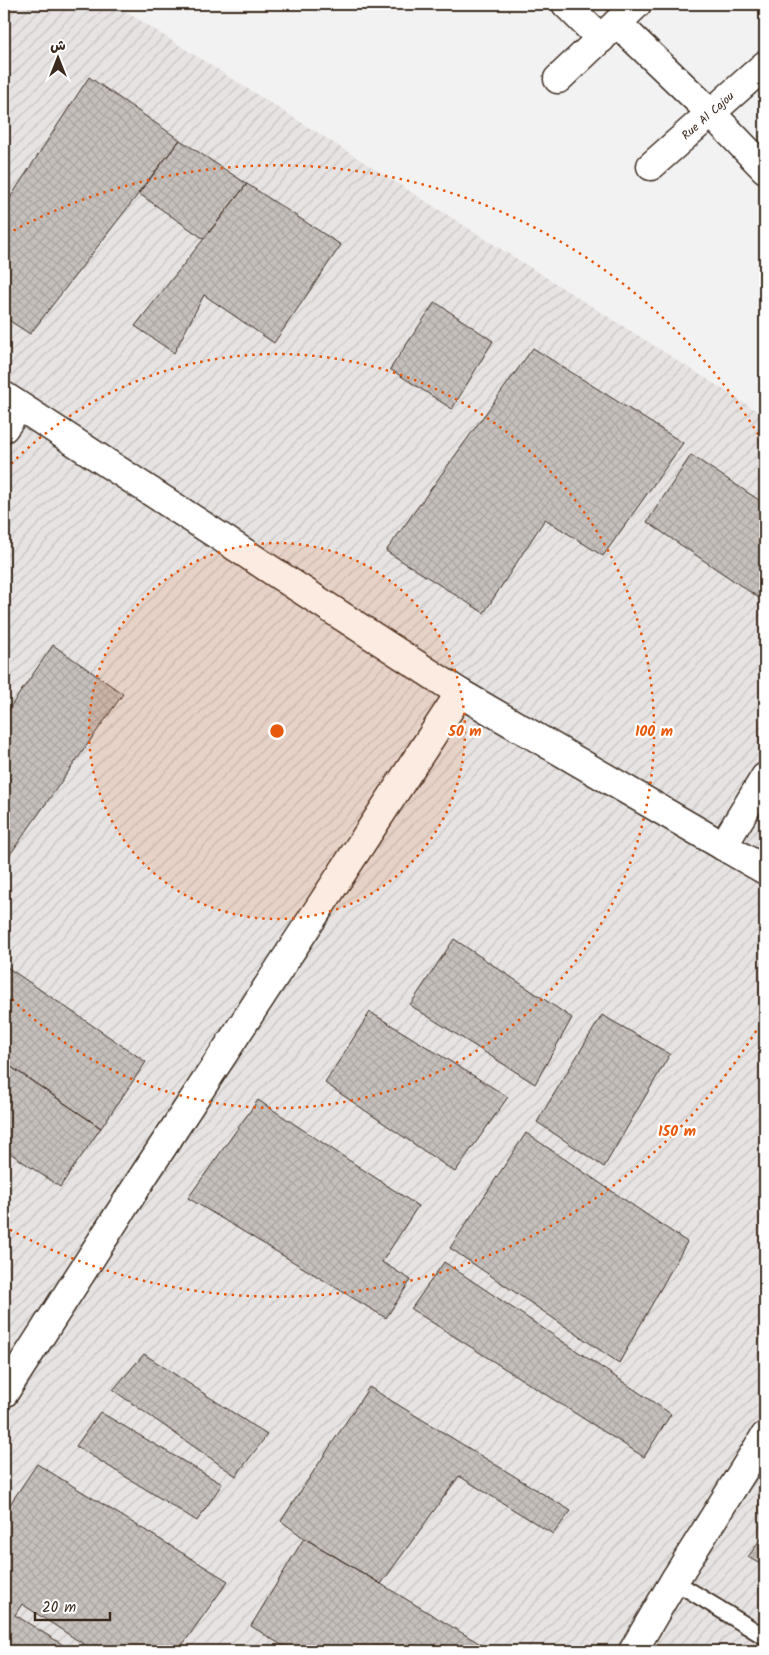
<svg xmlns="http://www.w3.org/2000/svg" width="769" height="1655" font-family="Kalam,'Playpen Sans Arabic',sans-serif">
<defs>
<pattern id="industrial-furrows" width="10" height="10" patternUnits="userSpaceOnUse" patternTransform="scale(1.25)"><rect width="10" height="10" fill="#e6e3e2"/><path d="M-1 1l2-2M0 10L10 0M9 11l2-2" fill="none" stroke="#c6c3c1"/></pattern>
<pattern id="building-cross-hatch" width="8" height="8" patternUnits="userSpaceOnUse" patternTransform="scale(1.25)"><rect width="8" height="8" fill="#c6c0bd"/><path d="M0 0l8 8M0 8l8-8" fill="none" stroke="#aba5a2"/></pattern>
</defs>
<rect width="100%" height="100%" fill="#f3f2f2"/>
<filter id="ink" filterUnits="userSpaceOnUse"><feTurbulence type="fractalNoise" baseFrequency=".02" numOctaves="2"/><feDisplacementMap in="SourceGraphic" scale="10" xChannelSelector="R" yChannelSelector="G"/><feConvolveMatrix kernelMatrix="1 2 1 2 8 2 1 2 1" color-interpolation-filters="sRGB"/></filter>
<g filter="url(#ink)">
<path fill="url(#industrial-furrows)" d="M 4,4 L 114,4 L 765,416 L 765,1651 L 4,1651 Z"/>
<path fill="url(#building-cross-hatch)" stroke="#3b2a1e" d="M 89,77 L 180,140 L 30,334 L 4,317 L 4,207 Z
M 180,140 L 247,184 L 204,239 L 138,193 Z
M 247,184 L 341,245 L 274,343 L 204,295 L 174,353 L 135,326 Z
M 435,302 L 493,341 L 452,409 L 390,369 Z
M 533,348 L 683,443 L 603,556 L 545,519 L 484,613 L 386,551 Z
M 691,455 L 765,504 L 765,602 L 647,522 Z
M 53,645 L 123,694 L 4,863 L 4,716 Z
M 454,939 L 572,1018 L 535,1084 L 410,1005 Z
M 4,965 L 146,1062 L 101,1128 L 4,1062 Z
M 370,1012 L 508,1097 L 455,1172 L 325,1083 Z
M 602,1015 L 670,1054 L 604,1167 L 537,1122 Z
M 4,1062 L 101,1128 L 60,1187 L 4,1149 Z
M 258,1100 L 418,1206 L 382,1262 L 411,1280 L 386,1318 L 188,1198 Z
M 526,1133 L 687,1242 L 619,1363 L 450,1248 Z
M 444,1262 L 671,1414 L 644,1457 L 411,1309 Z
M 144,1354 L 267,1435 L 236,1476 L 113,1390 Z
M 369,1387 L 571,1511 L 553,1534 L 459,1476 L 381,1584 L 304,1538 L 281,1521 Z
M 100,1412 L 222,1484 L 197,1521 L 76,1446 Z
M 37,1464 L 228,1581 L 178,1651 L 94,1651 L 22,1604 L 15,1615 L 73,1651 L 4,1651 L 4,1513 Z
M 765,1533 L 765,1567 L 748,1557 Z
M 304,1538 L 381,1584 L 492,1651 L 291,1651 L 251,1626 Z"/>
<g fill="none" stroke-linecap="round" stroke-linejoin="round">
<defs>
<path id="service" d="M 674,1581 L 765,1637"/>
<g id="minor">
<path d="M 566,4 L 601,39"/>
<path d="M 617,23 L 711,113 L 765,169"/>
<path d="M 558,79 L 637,4"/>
<path id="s1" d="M 651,166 L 765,65"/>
<path d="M 4,396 L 460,693 L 723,846"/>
<path d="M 4,428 L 19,407"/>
<path d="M 4,1393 L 146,1172 L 460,693"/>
</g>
<path id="tertiary" d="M 765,777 L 723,846 L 765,870
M 633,1651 L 674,1581 L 765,1436"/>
</defs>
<use href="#service" stroke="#3b2a1e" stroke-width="19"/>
<use href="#minor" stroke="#3b2a1e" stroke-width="31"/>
<use href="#tertiary" stroke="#3b2a1e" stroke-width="31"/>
<use href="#service" stroke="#fff" stroke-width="15"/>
<use href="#minor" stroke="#fff" stroke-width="28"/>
<use href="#tertiary" stroke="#fff" stroke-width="28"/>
</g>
</g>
<circle cx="277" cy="731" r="188" fill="#e8590c" fill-opacity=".12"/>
<g fill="none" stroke="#e8590c" stroke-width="2.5" stroke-dasharray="2.5 5">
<circle cx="277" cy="731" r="188"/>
<path d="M6 469A377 377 0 1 1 6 993"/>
<path d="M764 1018A565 565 0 0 1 7 1228M7 234A565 565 0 0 1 764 444"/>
</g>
<g text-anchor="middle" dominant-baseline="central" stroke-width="4.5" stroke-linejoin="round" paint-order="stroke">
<g font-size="12" fill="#3b2a1e" stroke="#fff">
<text stroke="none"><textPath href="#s1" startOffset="76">Rue Al Cajou</textPath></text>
</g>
</g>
<circle cx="277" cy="731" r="8" fill="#e8590c" stroke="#fff" stroke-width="2.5"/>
<g font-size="15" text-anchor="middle" font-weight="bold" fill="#e8590c" stroke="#fff" stroke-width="4.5" stroke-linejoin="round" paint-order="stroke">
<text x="465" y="736">50 m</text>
<text x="654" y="736">100 m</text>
<text x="677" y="1136">150 m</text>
</g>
<rect width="769" height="1655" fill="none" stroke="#fff" stroke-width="20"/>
<rect x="10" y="10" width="749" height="1635" fill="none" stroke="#3b2a1e" stroke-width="2" filter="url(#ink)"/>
<g transform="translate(58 58)" stroke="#ffffff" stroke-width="4" paint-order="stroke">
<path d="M0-4L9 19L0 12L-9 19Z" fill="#3b2a1e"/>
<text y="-8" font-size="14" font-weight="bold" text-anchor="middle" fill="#3b2a1e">ش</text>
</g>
<path d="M35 1612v8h75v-8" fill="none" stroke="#3b2a1e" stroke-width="2.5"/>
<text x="42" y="1612" font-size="15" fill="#3b2a1e" stroke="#ffffff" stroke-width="4" paint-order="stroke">20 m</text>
</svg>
